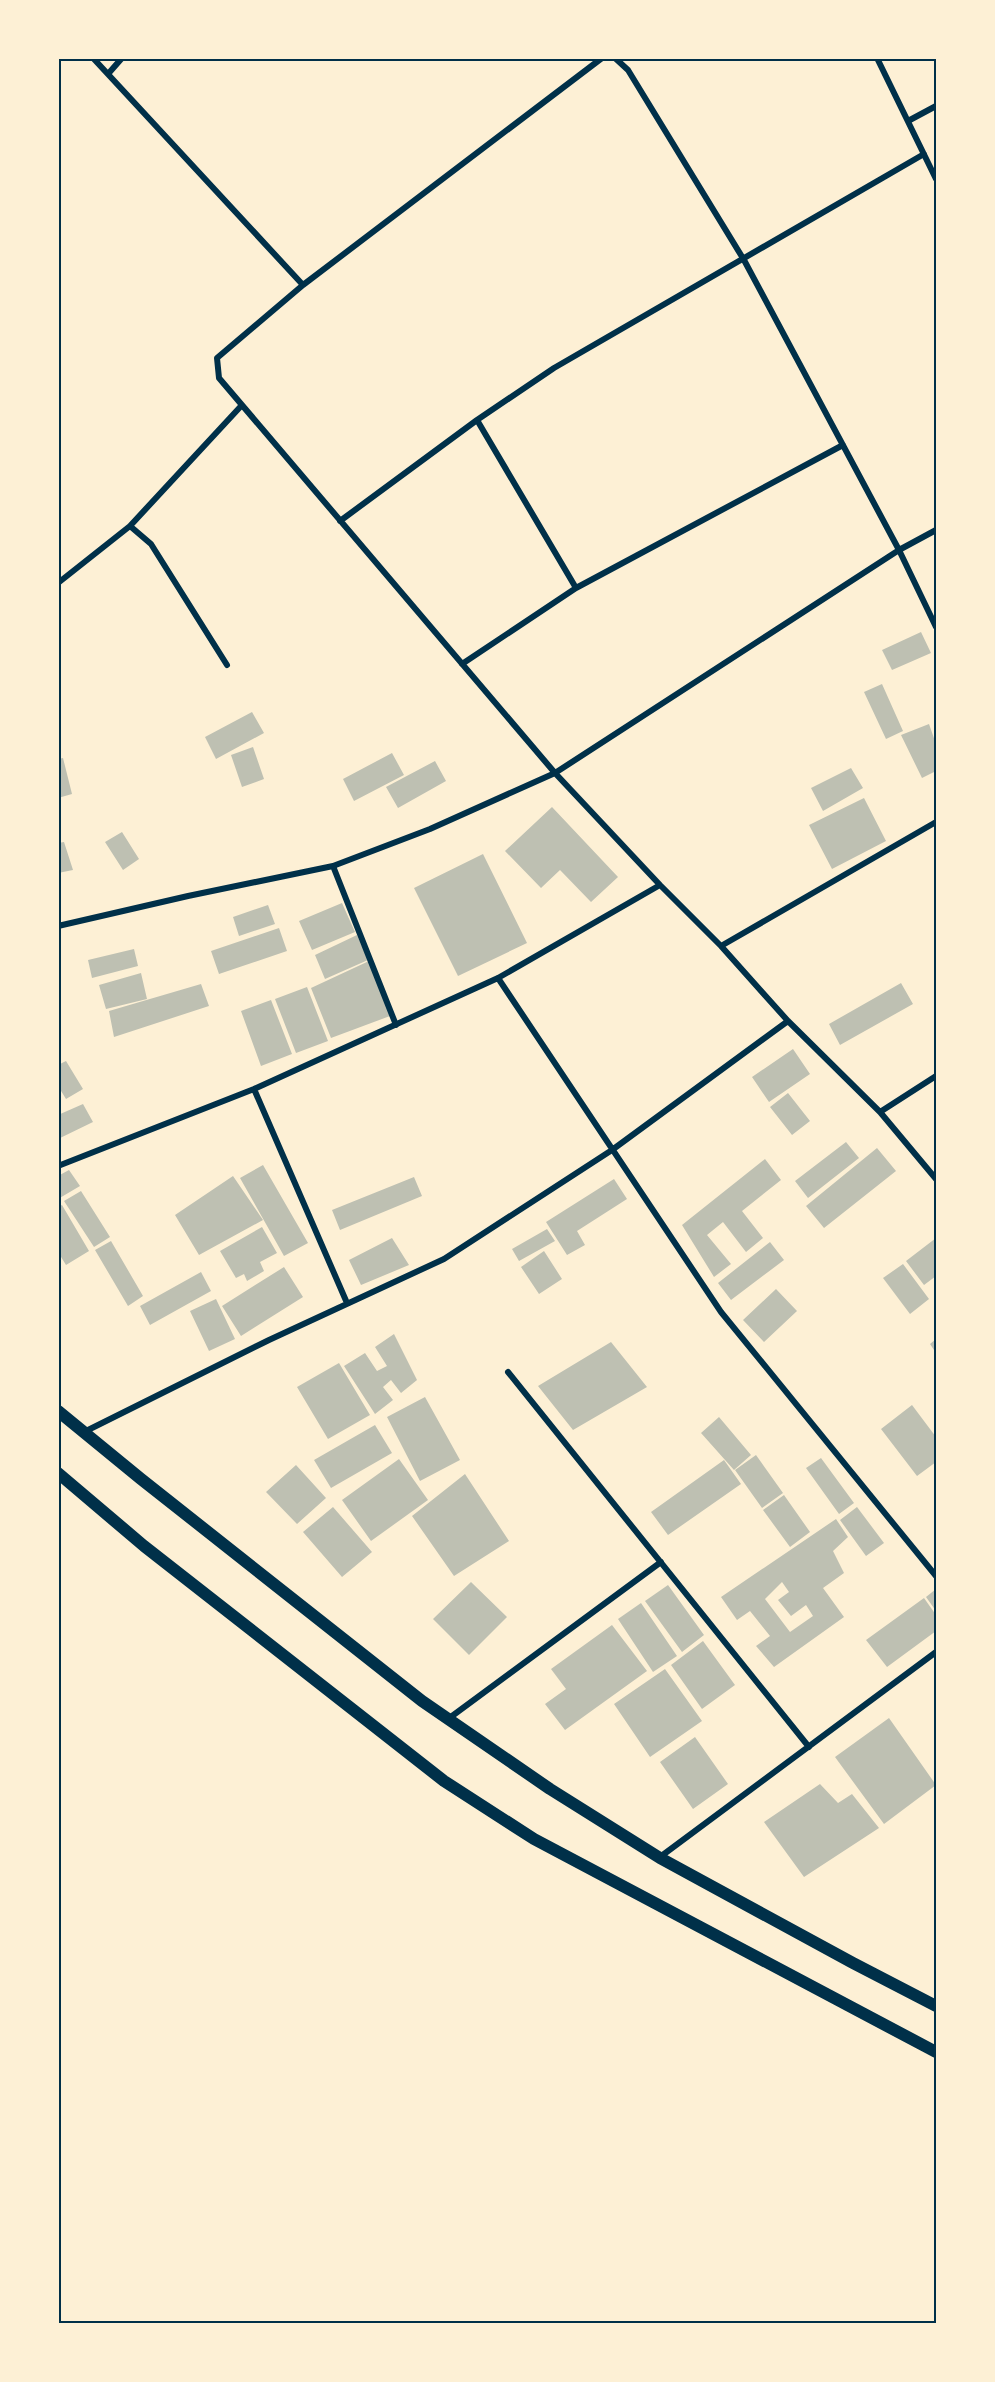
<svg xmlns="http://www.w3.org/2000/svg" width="995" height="2382" font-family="'Fira Sans Condensed',sans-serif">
<rect width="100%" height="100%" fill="#fdf0d5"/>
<path fill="#bec0b2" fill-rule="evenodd" d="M 921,632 L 931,653 L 892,670 L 882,650 Z
M 882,684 L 903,731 L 886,739 L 864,692 Z
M 252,712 L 264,733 L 216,759 L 205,737 Z
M 929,724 L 936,744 L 936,771 L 922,778 L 901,735 Z
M 253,747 L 264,779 L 242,787 L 231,755 Z
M 392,753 L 404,775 L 354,801 L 343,779 Z
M 63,758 L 72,794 L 58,798 L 58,759 Z
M 435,761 L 446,781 L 398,808 L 386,787 Z
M 851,768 L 863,788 L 823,811 L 811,788 Z
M 864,798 L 886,841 L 832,869 L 809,825 Z
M 552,807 L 618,877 L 591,902 L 560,870 L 541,888 L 505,851 Z
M 122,832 L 139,859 L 123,870 L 105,842 Z
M 64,842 L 73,870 L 58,873 L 58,843 Z
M 483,854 L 527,943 L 458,976 L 414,888 Z
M 342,903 L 355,932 L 312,950 L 299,921 Z
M 268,905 L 275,924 L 239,936 L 233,917 Z
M 279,928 L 287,951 L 219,974 L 211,951 Z
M 357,935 L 368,960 L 325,979 L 315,955 Z
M 134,949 L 138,966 L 92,978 L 88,960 Z
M 369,961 L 390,1016 L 331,1038 L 311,988 Z
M 141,973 L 147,999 L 106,1009 L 99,985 Z
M 901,983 L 913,1004 L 840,1045 L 829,1024 Z
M 201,984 L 209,1006 L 114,1037 L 109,1011 Z
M 307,987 L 328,1041 L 296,1053 L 275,999 Z
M 271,1000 L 292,1054 L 261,1066 L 241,1011 Z
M 793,1049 L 810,1074 L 769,1102 L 752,1077 Z
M 66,1061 L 83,1089 L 66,1099 L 58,1086 L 58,1065 Z
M 788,1093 L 810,1121 L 792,1135 L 770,1107 Z
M 83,1104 L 93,1122 L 58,1139 L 58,1115 Z
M 846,1142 L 859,1158 L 808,1198 L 795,1181 Z
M 877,1148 L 896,1171 L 824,1228 L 806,1206 Z
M 765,1159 L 781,1180 L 742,1211 L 763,1238 L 746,1252 L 723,1222 L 707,1235 L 731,1264 L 714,1277 L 682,1225 Z
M 263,1165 L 308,1243 L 284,1256 L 240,1178 Z
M 69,1170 L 80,1186 L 58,1199 L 58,1176 Z
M 233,1176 L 263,1220 L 199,1255 L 175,1215 Z
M 414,1177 L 422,1196 L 340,1230 L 332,1210 Z
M 614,1179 L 627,1199 L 577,1231 L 585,1245 L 567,1255 L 546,1222 Z
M 81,1191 L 110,1237 L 94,1247 L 64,1201 Z
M 62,1205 L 89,1251 L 66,1265 L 58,1252 L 58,1207 Z
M 262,1227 L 277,1253 L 260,1262 L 264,1271 L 247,1281 L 244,1274 L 236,1278 L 220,1251 Z
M 547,1229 L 555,1241 L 519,1261 L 512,1249 Z
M 392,1238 L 409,1265 L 361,1285 L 349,1260 Z
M 936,1238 L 936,1276 L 924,1285 L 906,1261 Z
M 111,1241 L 143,1296 L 128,1306 L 95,1250 Z
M 770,1242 L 784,1260 L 731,1300 L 718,1283 Z
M 544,1251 L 562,1279 L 539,1294 L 521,1267 Z
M 903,1264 L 929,1299 L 910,1314 L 883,1278 Z
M 284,1267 L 303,1297 L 241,1336 L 222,1306 Z
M 201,1272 L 211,1291 L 150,1325 L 140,1306 Z
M 776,1289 L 797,1311 L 764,1342 L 743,1320 Z
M 216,1299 L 235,1339 L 209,1351 L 190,1311 Z
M 394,1334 L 417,1380 L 401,1393 L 391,1380 L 383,1387 L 393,1400 L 375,1414 L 344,1366 L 365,1353 L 377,1371 L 387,1366 L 375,1347 Z
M 936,1339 L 936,1353 L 930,1344 Z
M 611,1342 L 647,1387 L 573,1430 L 538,1386 Z
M 339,1363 L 370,1415 L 328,1439 L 297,1387 Z
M 425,1397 L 460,1460 L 420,1481 L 387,1417 Z
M 912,1405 L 936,1437 L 936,1462 L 917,1476 L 881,1429 Z
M 719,1417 L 751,1455 L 734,1470 L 701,1433 Z
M 375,1425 L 392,1453 L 331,1488 L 314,1460 Z
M 756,1455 L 783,1493 L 762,1508 L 735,1470 Z
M 821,1458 L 854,1503 L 839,1514 L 806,1468 Z
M 399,1459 L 428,1500 L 371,1541 L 342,1500 Z
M 724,1460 L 741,1484 L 668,1535 L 651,1512 Z
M 296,1465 L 326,1498 L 297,1524 L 266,1492 Z
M 465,1474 L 509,1541 L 454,1576 L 412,1516 Z
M 784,1495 L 810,1532 L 790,1547 L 763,1510 Z
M 333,1507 L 372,1552 L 342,1577 L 303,1532 Z
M 857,1507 L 884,1543 L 866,1556 L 840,1520 Z
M 836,1519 L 848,1537 L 833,1551 L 844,1573 L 823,1588 L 844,1617 L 774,1667 L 756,1646 L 770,1636 L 750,1611 L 737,1620 L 721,1597 ZM 782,1582 L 789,1592 L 778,1600 L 791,1616 L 806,1605 L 813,1616 L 790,1632 L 765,1599 Z
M 471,1582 L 507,1617 L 469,1655 L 433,1619 Z
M 668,1585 L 704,1635 L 682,1652 L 645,1601 Z
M 936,1589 L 936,1611 L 926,1597 Z
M 924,1598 L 936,1615 L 936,1631 L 887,1667 L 866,1640 Z
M 641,1603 L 677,1656 L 653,1672 L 618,1619 Z
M 612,1625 L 647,1671 L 565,1730 L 545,1704 L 566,1689 L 551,1669 Z
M 703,1641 L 735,1685 L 702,1709 L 671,1665 Z
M 665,1669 L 702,1721 L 650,1757 L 614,1704 Z
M 889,1718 L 936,1785 L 884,1824 L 835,1757 Z
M 695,1737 L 728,1784 L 693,1809 L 660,1762 Z
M 820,1784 L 838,1803 L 852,1794 L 879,1828 L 804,1877 L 764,1822 Z"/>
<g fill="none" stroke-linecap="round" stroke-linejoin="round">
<path stroke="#003049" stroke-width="6" d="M 93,58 L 303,285
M 602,58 L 303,285 L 217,358 L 219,378 L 555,773 L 660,885 L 721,946 L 788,1021 L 880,1112 L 936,1179
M 615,58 L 628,70 L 744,260 L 899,550 L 936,627
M 877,58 L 936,179
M 108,74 L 122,58
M 908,121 L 936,106
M 477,420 L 576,588
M 340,521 L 477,420 L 554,368 L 924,154
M 130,526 L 151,544 L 227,665
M 58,583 L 130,526 L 242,405
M 462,664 L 576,588 L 843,445
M 333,866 L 396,1025
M 58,926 L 188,896 L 333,866 L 430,829 L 555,773 L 899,550 L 936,530
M 721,946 L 936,822
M 498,978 L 721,1312 L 936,1576
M 254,1089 L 347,1303
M 880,1112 L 936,1076
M 58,1166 L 254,1089 L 498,978 L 660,885
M 508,1372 L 809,1747
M 84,1432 L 269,1340 L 444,1259 L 612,1150 L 788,1021
M 448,1719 L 661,1562
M 660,1857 L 936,1652"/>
<path stroke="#003049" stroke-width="12" d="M 58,1411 L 141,1479 L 422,1701 L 550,1789 L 660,1858 L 853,1963 L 936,2006
M 58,1473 L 144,1546 L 444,1781 L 534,1839 L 936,2052"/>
</g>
<rect width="995" height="2382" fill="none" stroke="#fdf0d5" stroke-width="120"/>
<rect x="60" y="60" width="875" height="2262" fill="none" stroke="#003049" stroke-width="2"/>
</svg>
